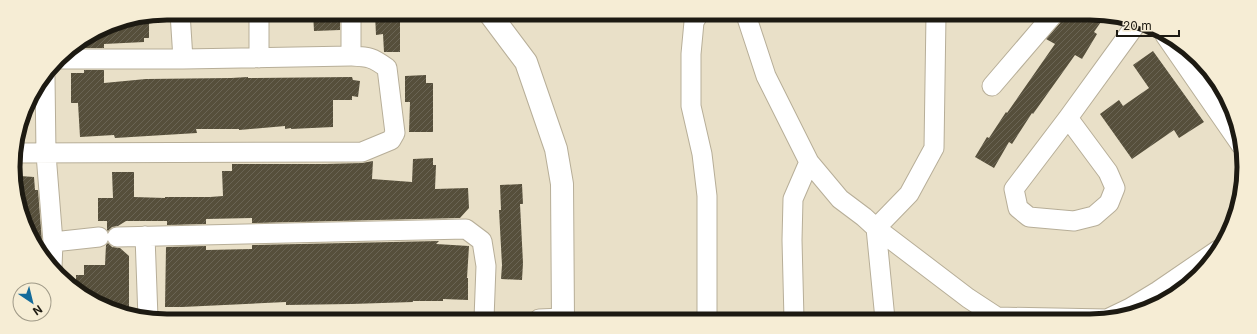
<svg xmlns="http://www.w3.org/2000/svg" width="1257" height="334" font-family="Inter,sans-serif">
<defs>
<pattern id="building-hatch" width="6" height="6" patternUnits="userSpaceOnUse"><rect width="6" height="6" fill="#564f3b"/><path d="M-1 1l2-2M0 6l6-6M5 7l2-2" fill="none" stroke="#6a6454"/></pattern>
</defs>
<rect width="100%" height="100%" fill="#e9e0c8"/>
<path fill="url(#building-hatch)" d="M 313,13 L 340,14 L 340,30 L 314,31 Z
M 375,14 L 400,14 L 400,52 L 384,52 L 383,34 L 376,35 Z
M 1063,16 L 1105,16 L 1094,32 L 1097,34 L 1082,59 L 1075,55 L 1033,114 L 1032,113 L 1012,144 L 1009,142 L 994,168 L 975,157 L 987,137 L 989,138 L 1006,112 L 1007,113 L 1055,44 L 1046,39 L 1060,23 Z
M 136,19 L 149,19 L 149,38 L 144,38 L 144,42 L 104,44 L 104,48 L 83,48 L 82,44 L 76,45 L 108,25 Z
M 1153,51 L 1204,122 L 1179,138 L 1174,130 L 1132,159 L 1100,114 L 1119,100 L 1123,106 L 1149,88 L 1133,65 Z
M 84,70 L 104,70 L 104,83 L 146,79 L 231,78 L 248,77 L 248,78 L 352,77 L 353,80 L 360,81 L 358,97 L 352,96 L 352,100 L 333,100 L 333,127 L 291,129 L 291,128 L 285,129 L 285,126 L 239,130 L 239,129 L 196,129 L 197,133 L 115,138 L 114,135 L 80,137 L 78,103 L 71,103 L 71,73 L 84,73 Z
M 426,75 L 426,83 L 433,83 L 433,132 L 409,132 L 410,102 L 405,102 L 405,76 Z
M 433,158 L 433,165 L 436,165 L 435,189 L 468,188 L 469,208 L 460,218 L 252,223 L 252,218 L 206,219 L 206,224 L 167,225 L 167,221 L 126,221 L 118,226 L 112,227 L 108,231 L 107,230 L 107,221 L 98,221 L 98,198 L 113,198 L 112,172 L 134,172 L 134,197 L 165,198 L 165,197 L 210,197 L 223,196 L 222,171 L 232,171 L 232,164 L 325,164 L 362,163 L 373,161 L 372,179 L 412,182 L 413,159 Z
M 20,176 L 34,177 L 35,190 L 38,190 L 42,242 L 42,254 L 18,207 L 18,186 L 19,186 Z
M 522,184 L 523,204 L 520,204 L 523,263 L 522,280 L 501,279 L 502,265 L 499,210 L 501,210 L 500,185 Z
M 439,241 L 436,244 L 469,246 L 467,278 L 468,278 L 468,300 L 443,299 L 443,301 L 413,301 L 413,302 L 351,304 L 286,305 L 286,302 L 182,307 L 165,307 L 166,247 L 206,246 L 206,250 L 252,249 L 252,245 Z
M 108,243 L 112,247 L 120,248 L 129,256 L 129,315 L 82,295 L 76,290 L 76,275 L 84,275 L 84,265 L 105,265 L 106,245 Z"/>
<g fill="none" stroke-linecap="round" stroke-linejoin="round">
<defs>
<path id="minor" d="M 180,13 L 183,59
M 259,13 L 259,58
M 698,15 L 694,22 L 691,54 L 691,106 L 702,154 L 707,196 L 707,319
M 746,15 L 766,76 L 809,162 L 840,199 L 864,217 L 876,228 L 968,298 L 997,317 L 1107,319 L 1130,308 L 1158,291 L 1218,250
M 1165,35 L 1241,145
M 351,56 L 351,14
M 45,77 L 46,154 L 53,242 L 52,268
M 992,86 L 1052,16
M 1068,118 L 1108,172 L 1115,188 L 1109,203 L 1094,216 L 1074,221 L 1029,217 L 1018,208 L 1014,189 L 1068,118 L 1137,23
M 14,153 L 362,152 L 391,140 L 395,133 L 387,68 C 372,57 369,57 351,56 L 183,59 L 59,59
M 145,236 L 148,318
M 117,237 L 466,229 L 482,241 L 486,266 L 484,319
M 53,242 L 99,237
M 539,319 L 563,318
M 794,319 L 792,240 L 793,199 L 809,162
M 885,319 L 876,228 L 909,194 L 934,148 L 936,15"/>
<path id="tertiary" d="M 490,14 L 526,62 L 556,149 L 562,184 L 563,319"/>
</defs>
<use href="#minor" stroke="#b7ae98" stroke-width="21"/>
<use href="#tertiary" stroke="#b7ae98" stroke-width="24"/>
<use href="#minor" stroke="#fff" stroke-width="19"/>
<use href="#tertiary" stroke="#fff" stroke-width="22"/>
</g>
<path d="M0 0H1257V334H0ZM167 20H1090A147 147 0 0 1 1237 167V167A147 147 0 0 1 1090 314H167A147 147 0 0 1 20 167V167A147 147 0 0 1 167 20Z" fill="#f6edd5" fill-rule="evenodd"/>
<path fill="none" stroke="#1d1a12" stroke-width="5" d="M167 20H1090A147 147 0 0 1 1237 167V167A147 147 0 0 1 1090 314H167A147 147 0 0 1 20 167V167A147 147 0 0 1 167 20Z"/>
<g transform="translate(32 302) rotate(145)"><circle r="19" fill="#f6edd5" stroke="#9f9987"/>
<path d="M0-3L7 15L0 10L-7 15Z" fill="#146b9b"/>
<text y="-6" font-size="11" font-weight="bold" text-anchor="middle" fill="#1d1a12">N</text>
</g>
<path d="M1117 30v6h62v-6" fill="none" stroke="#1d1a12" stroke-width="2"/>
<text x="1123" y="30" font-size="12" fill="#1d1a12" stroke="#f6edd5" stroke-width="3" paint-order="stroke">20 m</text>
</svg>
